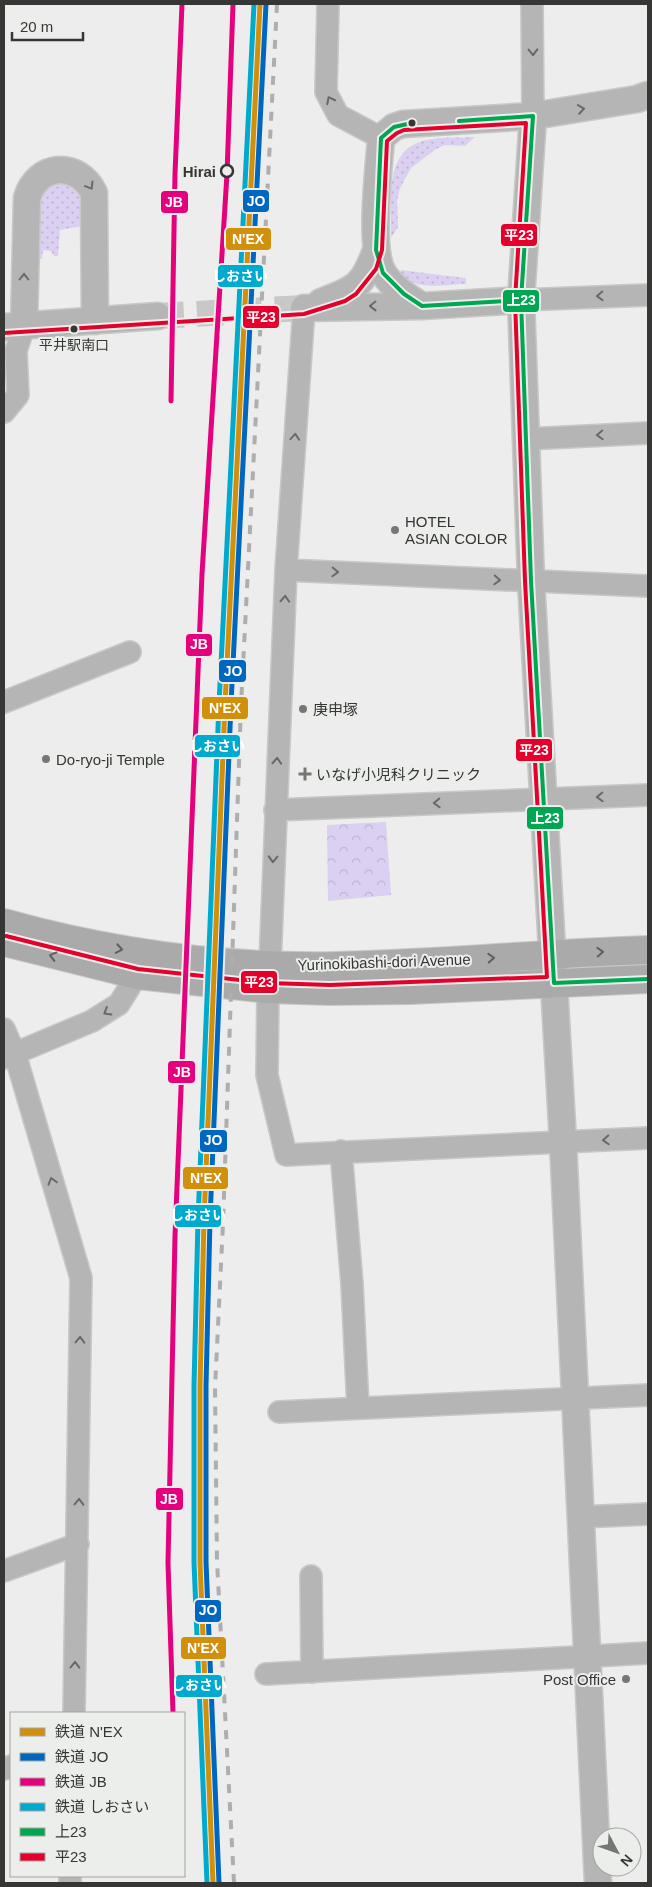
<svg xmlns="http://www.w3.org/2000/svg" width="652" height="1887" font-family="Arial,'Noto Sans JP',sans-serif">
<defs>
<pattern id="grass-dots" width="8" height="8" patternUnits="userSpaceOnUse" patternTransform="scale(1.25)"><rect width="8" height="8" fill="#dbd0f1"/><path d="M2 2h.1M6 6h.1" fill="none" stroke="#bdb3cf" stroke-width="1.8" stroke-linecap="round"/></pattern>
<pattern id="park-crowns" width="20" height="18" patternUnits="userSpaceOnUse" patternTransform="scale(1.25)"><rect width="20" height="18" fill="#dbd0f1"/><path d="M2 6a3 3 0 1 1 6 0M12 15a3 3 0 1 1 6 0" fill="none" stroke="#bdb3cf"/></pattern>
</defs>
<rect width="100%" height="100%" fill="#ecedec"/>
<path fill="url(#grass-dots)" d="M 475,137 L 465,146 L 445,145 L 436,149 L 411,168 L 400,188 L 397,200 L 398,227 L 391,238 C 392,208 383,157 417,143 C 434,136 457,138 475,137 Z
M 58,176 L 82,191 L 83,226 L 60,230 L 58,256 L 54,256 L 51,251 L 43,250 L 42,259 L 36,259 L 37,193 Z
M 400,270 L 466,278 L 466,284 C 446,284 410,293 400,270 Z"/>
<path fill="url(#park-crowns)" d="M 386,822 L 391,895 L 328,901 L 327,825 Z"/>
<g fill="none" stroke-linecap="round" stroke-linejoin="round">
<path stroke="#c8c9c7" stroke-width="26" stroke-dasharray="26 13" stroke-linecap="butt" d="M 158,316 L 304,308"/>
<defs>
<path id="minor" d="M 328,4 L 326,92 L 338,115 L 381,138
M 532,4 L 533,116
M 521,300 L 648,295
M 4,412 L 18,395 L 16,351 L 24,326
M 526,439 L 648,433
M 286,570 L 648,586
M 4,702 L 130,652
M 275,810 L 648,795
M 270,964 L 286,570 L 304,308
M 268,989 L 267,1075 L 286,1155 L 648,1138
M 4,1029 L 15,1054 L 81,1278 L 74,1713
M 4,1058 L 92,1021 L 119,1004 L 137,975
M 341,1151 L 352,1284 L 358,1408
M 279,1412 L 648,1395
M 580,1517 L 648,1514
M 4,1571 L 78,1544
M 311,1576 L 312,1672
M 266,1674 L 648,1653
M 4,1769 L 11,1766
M 70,1883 L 70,1876"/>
<path id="tertiary" d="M 533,116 L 521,300 L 531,581 L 563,1142 L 598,1883
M 321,302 C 355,289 363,287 376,250
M 422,306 C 408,297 393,288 384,274 C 368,252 379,167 381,138 L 394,127 L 403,124 L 533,116 L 637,99 L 648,95
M 304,308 L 422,306 L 521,300
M 24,326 L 27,198 C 37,163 78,160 94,193 L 95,321
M 4,327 L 158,316"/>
<path id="secondary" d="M 4,923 C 111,953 224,968 336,966 C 440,964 544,953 648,950
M 4,942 L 137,975 L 268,989 L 330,991 L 410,990 L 648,979"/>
</defs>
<use href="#minor" stroke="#c8c9c7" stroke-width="24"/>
<use href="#tertiary" stroke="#c8c9c7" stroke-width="29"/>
<use href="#secondary" stroke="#c8c9c7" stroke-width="30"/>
<use href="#minor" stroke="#b4b5b4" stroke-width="21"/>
<use href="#tertiary" stroke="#b4b5b4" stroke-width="26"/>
<use href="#secondary" stroke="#a9aaa9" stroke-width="28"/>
<path stroke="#adaead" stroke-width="4" stroke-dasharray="9 9" stroke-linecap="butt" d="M 234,1883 L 217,1561 L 215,1388 L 223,1223 L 241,705 L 277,4"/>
<defs>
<path id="bus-1" d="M 459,121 L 533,116 L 521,300 L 531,581 L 554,983 L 648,979
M 412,123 L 394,127 L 381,138 L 376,250 L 383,273 L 404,294 L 422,306 L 521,300"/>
<path id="bus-2" d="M 4,333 L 304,314 L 345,301 L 356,294 L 376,269 L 382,250 L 387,141 L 397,133 L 404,130 L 526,123 L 515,300 L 525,581 L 547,977 L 330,985 L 268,983 L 138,969 L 6,936"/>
</defs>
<use href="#bus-1" stroke="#eceeeb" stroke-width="8"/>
<use href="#bus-2" stroke="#eceeeb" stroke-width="8"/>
<use href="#bus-1" stroke="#00a651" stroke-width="4"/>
<use href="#bus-2" stroke="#e4002b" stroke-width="4"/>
<defs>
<path id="rail-1" d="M 213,1883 L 200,1562 L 200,1386 L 204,1220 L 225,704 L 260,4"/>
<path id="rail-2" d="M 219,1883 L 206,1562 L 206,1386 L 210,1220 L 231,704 L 266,4"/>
<path id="rail-3" d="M 171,401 L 175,174 L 182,4
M 173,1713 L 168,1563 L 175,1236 L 202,574 L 227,174 L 233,4"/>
<path id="rail-4" d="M 207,1883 L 194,1562 L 194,1386 L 198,1220 L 219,704 L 254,4"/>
</defs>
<use href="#rail-1" stroke="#eceeeb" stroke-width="9"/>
<use href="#rail-2" stroke="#eceeeb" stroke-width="9"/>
<use href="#rail-3" stroke="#eceeeb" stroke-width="9"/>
<use href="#rail-4" stroke="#eceeeb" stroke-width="9"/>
<use href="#rail-1" stroke="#d0900b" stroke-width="5"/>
<use href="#rail-2" stroke="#0067c0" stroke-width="5"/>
<use href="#rail-3" stroke="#e5007d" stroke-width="5"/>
<use href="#rail-4" stroke="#00a9ce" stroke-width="5"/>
</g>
<defs><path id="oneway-chevron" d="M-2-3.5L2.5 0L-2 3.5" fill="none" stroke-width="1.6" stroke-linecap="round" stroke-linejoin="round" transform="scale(1.25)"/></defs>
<g stroke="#686968">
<use href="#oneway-chevron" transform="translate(533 52) rotate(89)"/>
<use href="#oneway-chevron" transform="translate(330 100) rotate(-117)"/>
<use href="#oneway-chevron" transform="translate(581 109) rotate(-9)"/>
<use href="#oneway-chevron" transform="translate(90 186) rotate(59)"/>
<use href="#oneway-chevron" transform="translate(24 277) rotate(-90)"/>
<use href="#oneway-chevron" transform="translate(600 296) rotate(178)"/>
<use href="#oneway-chevron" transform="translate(373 306) rotate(179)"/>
<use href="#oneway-chevron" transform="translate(600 435) rotate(177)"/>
<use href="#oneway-chevron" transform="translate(295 437) rotate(-86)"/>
<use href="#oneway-chevron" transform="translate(335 572) rotate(2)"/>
<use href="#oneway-chevron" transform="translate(497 580) rotate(3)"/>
<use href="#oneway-chevron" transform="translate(285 599) rotate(-87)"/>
<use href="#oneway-chevron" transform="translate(277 761) rotate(-87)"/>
<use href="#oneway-chevron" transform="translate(600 797) rotate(178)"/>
<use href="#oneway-chevron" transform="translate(437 803) rotate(178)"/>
<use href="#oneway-chevron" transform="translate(273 859) rotate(92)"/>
<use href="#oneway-chevron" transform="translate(107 1012) rotate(149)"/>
<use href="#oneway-chevron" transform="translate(606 1140) rotate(177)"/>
<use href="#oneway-chevron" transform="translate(52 1181) rotate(-106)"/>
<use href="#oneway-chevron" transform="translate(80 1340) rotate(-89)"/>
<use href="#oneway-chevron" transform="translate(79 1502) rotate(-89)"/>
<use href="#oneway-chevron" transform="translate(75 1665) rotate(-89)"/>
</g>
<g stroke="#5e5f5e">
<use href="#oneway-chevron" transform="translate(119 949) rotate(10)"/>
<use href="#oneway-chevron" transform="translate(600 952) rotate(-3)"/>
<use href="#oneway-chevron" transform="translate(53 956) rotate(-165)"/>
<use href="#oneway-chevron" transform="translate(491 958) rotate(-3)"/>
</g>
<g fill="#363735" stroke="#eceeeb" stroke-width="2">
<circle cx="412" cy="123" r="4.5"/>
<circle cx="74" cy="329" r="4.5"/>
</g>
<circle fill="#eceeeb" stroke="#363735" stroke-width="2.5" cx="227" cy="171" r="6"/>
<g fill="#767775" stroke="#eceeeb" stroke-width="2">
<circle cx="395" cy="530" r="5"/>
<circle cx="303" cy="709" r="5"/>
<circle cx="46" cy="759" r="5"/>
<path d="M302.5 766.5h5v5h5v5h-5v5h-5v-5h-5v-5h5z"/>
<circle cx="626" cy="1679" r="5"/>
</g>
<g text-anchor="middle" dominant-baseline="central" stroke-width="4" stroke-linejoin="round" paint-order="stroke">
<g font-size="14" fill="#363735" stroke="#eceeeb">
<text x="74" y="345">平井駅南口</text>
</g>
<g font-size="15" font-weight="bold" fill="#363735" stroke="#eceeeb" text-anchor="end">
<text x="216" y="171">Hirai</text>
</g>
<g font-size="15" fill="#363735" stroke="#eceeeb" text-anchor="start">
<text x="405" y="521">HOTEL<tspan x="405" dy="17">ASIAN COLOR</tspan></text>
<text x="313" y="709">庚申塚</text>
<text x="56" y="759">Do-ryo-ji Temple</text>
<text x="316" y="774">いなげ小児科クリニック</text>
<text x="616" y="1679" text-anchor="end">Post Office</text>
</g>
<g font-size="15" fill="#363735" stroke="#eceeeb">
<text transform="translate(384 962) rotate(-2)">Yurinokibashi-dori Avenue</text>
</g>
</g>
<g stroke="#eceeeb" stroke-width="2">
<rect x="242" y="189" width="28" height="24" rx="5" fill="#0067c0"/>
<rect x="160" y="190" width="29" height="24" rx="5" fill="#e5007d"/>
<rect x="500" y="223" width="38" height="24" rx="5" fill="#e4002b"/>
<rect x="225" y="227" width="47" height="24" rx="5" fill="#d0900b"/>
<rect x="217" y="264" width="47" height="24" rx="5" fill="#00a9ce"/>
<rect x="502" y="289" width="38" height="24" rx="5" fill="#00a651"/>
<rect x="242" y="305" width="38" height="24" rx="5" fill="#e4002b"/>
<rect x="185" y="633" width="28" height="24" rx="5" fill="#e5007d"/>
<rect x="218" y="659" width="29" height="24" rx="5" fill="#0067c0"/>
<rect x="201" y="696" width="48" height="24" rx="5" fill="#d0900b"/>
<rect x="194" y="734" width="47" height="24" rx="5" fill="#00a9ce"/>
<rect x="515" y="738" width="38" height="24" rx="5" fill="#e4002b"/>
<rect x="526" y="806" width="38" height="24" rx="5" fill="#00a651"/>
<rect x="240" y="970" width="38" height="24" rx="5" fill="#e4002b"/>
<rect x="167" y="1060" width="29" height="24" rx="5" fill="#e5007d"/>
<rect x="199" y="1129" width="29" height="24" rx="5" fill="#0067c0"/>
<rect x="182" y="1166" width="47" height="24" rx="5" fill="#d0900b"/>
<rect x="174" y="1204" width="48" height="24" rx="5" fill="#00a9ce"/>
<rect x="155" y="1487" width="29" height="24" rx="5" fill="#e5007d"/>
<rect x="194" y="1599" width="28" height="24" rx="5" fill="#0067c0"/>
<rect x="180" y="1636" width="47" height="24" rx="5" fill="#d0900b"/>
<rect x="175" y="1674" width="48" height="24" rx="5" fill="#00a9ce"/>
</g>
<g font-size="14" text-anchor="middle" font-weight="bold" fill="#fff">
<text x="256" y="206">JO</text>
<text x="174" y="207">JB</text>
<text x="519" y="240">平23</text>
<text x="248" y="244">N'EX</text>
<text x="240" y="281">しおさい</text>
<text x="521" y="305">上23</text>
<text x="261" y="322">平23</text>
<text x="199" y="649">JB</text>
<text x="233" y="676">JO</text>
<text x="225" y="713">N'EX</text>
<text x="217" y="751">しおさい</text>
<text x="534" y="755">平23</text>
<text x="545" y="823">上23</text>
<text x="259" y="987">平23</text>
<text x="182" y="1077">JB</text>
<text x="213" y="1145">JO</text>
<text x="206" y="1183">N'EX</text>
<text x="198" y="1220">しおさい</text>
<text x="169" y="1504">JB</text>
<text x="208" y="1615">JO</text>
<text x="203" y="1653">N'EX</text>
<text x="199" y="1690">しおさい</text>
</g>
<rect width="652" height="1887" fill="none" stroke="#363735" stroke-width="10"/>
<rect x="10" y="1712" width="175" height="165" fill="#eceeeb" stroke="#a3a5a2"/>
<rect x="20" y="1728" width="25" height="8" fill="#d0900b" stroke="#a3a5a2"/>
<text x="55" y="1737" font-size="15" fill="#363735">鉄道 N'EX</text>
<rect x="20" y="1753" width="25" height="8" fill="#0067c0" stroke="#a3a5a2"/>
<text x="55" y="1762" font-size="15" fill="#363735">鉄道 JO</text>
<rect x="20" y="1778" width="25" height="8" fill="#e5007d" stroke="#a3a5a2"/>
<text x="55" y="1787" font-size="15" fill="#363735">鉄道 JB</text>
<rect x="20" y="1803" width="25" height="8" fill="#00a9ce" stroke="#a3a5a2"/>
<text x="55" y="1812" font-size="15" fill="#363735">鉄道 しおさい</text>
<rect x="20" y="1828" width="25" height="8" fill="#00a651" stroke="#a3a5a2"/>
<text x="55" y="1837" font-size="15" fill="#363735">上23</text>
<rect x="20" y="1853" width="25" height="8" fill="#e4002b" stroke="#a3a5a2"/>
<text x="55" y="1862" font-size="15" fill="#363735">平23</text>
<g transform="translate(617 1852) rotate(131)"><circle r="24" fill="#eceeeb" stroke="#a3a5a2"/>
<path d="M0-4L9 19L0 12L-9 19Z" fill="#767775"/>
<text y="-8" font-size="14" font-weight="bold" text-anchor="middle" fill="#363735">N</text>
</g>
<path d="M12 32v8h71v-8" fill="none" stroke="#363735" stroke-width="2.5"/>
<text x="20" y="32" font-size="15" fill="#363735" stroke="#eceeeb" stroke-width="4" paint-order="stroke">20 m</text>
</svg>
